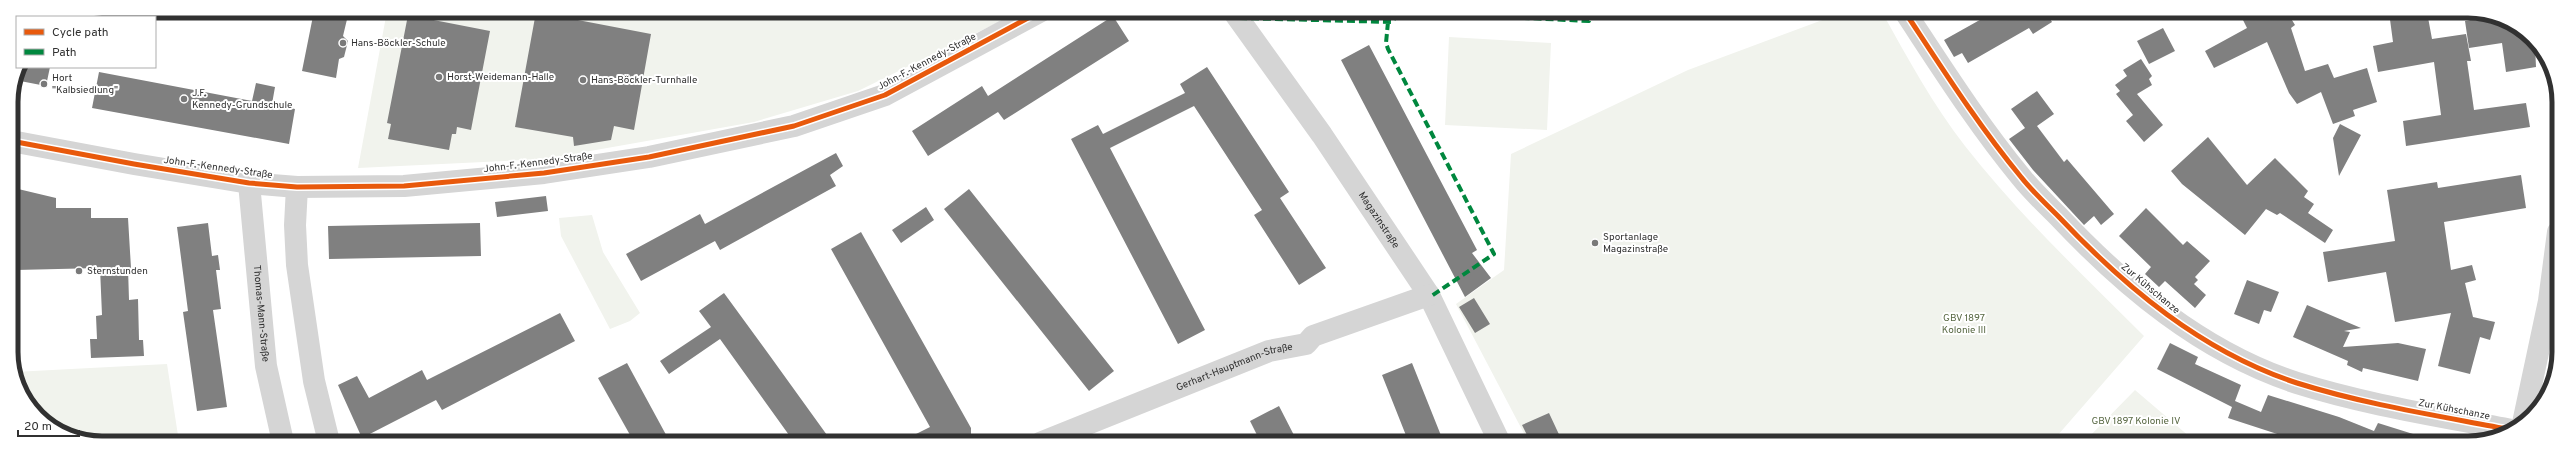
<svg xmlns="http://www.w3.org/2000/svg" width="2570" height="454" font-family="Overpass,sans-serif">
<rect width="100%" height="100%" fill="#fff"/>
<path fill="#f1f3ed" d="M 387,11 L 1021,11 L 858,91 L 754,122 L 545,159 L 358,168 Z
M 1844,12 L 1882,12 C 1907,57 1933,105 1965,146 C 2019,215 2082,274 2144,336 L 2051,443 L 1529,443 L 1456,304 L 1504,270 L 1511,154 L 1688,70 Z
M 1449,37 L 1551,43 L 1547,130 L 1445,125 Z
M 592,215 L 603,252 L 640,313 L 630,321 L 610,329 L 561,236 L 559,218 Z
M 167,364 L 179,442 L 90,442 L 42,420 L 14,372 Z
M 2135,390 L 2197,443 L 2083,443 Z"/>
<path fill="#808080" d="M 314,11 L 349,11 L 343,36 L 348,41 L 344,57 L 339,59 L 336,78 L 302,71 Z
M 536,12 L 651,34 L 634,130 L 614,126 L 611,140 L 574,146 L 573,137 L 515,127 Z
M 1994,12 L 2058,12 L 2049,17 L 2052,22 L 2033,34 L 2029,28 L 1968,63 L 1962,53 L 1954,57 L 1944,40 Z
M 2239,12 L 2287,12 L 2295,25 L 2291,28 L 2305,71 L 2328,64 L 2334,78 L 2367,68 L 2377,102 L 2353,110 L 2355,116 L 2333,124 L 2321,92 L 2297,104 L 2289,93 L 2267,42 L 2214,68 L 2205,51 L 2247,28 Z
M 2389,12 L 2427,12 L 2432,39 L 2466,34 L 2471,61 L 2467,61 L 2474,110 L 2526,103 L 2530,127 L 2406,146 L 2403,121 L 2441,115 L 2434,62 L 2378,72 L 2373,46 L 2393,42 Z
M 2480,12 L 2528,34 L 2535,45 L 2536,67 L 2506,72 L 2502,43 L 2469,48 L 2465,21 L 2481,18 Z
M 408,15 L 490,31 L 471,130 L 457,127 L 456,134 L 452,134 L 449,150 L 388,139 L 391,124 L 387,123 Z
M 1113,16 L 1129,41 L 1004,120 L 998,112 L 928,156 L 912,131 L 982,86 L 988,96 Z
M 2163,28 L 2175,51 L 2149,64 L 2137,41 Z
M 1369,45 L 1477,250 L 1472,253 L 1491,278 L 1465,297 L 1341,60 Z
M 2141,59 L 2152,76 L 2149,79 L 2152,85 L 2137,94 L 2163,125 L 2144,142 L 2126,121 L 2133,115 L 2116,94 L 2120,91 L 2115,85 L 2127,76 L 2123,70 Z
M 18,67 L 50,67 L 46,86 L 15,80 Z
M 1207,67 L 1289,192 L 1280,198 L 1326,268 L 1299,285 L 1254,215 L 1262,210 L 1194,106 L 1110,148 L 1205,330 L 1178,344 L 1071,139 L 1098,125 L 1103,134 L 1185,93 L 1180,84 Z
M 99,72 L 252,101 L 256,83 L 275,87 L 272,104 L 295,109 L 289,144 L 92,108 Z
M 2037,91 L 2054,114 L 2037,126 L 2064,162 L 2067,159 L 2114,214 L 2101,225 L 2094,216 L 2084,225 L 2033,170 L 2009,139 L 2025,128 L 2011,109 Z
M 2340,124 L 2361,135 L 2339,176 L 2333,138 Z
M 2208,137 L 2247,185 L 2275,158 L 2308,191 L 2304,197 L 2314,204 L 2308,213 L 2333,230 L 2325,243 L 2280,213 L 2277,215 L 2266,209 L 2245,235 L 2182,184 L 2171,171 Z
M 836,153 L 843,166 L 830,175 L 836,186 L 720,250 L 715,241 L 641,281 L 626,254 L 700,214 L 705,224 Z
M 2521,175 L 2526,208 L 2444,222 L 2451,270 L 2472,265 L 2476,280 L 2465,283 L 2473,317 L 2495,322 L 2490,340 L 2480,337 L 2470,374 L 2438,366 L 2451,313 L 2395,322 L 2386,272 L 2328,282 L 2323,252 L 2395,241 L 2387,190 L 2437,182 L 2438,188 Z
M 14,188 L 56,198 L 56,208 L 91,208 L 91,218 L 128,218 L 131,268 L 128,268 L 129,300 L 138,299 L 139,340 L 143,340 L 144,356 L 91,358 L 90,339 L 97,339 L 96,316 L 102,315 L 100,268 L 16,270 Z
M 969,189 L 1114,371 L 1089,391 L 944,209 Z
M 546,196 L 548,211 L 497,217 L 495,202 Z
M 926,207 L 934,220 L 901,243 L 892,230 Z
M 2146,208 L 2183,245 L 2187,241 L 2210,261 L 2195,277 L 2198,280 L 2194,284 L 2206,295 L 2195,308 L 2165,281 L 2159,287 L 2145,274 L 2151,267 L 2119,236 Z
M 208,223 L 212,256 L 218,255 L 220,270 L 216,270 L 221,309 L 213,310 L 227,407 L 197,411 L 183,312 L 188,311 L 177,227 Z
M 480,223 L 481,256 L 329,259 L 328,226 Z
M 861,232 L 971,428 L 971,435 L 957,442 L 900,442 L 930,427 L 831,249 Z
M 2247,280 L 2279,292 L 2271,312 L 2264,310 L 2259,324 L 2234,314 Z
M 724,293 L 770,356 L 832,442 L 794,442 L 720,339 L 669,374 L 660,361 L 711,327 L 699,311 Z
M 1474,298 L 1490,324 L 1475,333 L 1459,307 Z
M 2307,305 L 2361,328 L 2344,331 L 2350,332 L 2343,347 L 2398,343 L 2426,349 L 2418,381 L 2363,368 L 2362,372 L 2347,365 L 2348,361 L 2293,337 Z
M 560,313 L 575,341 L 442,410 L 436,400 L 362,438 L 338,385 L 357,376 L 369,398 L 422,370 L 427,380 Z
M 2170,343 L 2198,357 L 2195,364 L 2241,385 L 2235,401 L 2261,412 L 2268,395 L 2339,417 L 2374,431 L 2378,423 L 2429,439 L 2429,443 L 2305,443 L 2228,418 L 2232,407 L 2157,369 Z
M 627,363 L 664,431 L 670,442 L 634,442 L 598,378 Z
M 1412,363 L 1444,443 L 1409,443 L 1382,375 Z
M 1279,406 L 1298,443 L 1261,443 L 1250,421 Z
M 1549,413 L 1563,443 L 1531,443 L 1522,425 Z"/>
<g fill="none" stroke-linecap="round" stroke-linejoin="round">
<g stroke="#d5d5d5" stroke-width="22">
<path id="s1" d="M 1233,11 L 1322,135 L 1429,295 L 1500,443"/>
<path d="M 1905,12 C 1942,68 1978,125 2021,177 C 2032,191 2045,203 2058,216 C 2125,287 2202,352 2297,383 C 2367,405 2440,416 2512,430"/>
<path d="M 11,141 L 134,164 L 249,183 L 297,187 L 404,186 L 544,173 L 649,157 L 794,126 L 885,95 L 1041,11"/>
<path id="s2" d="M 249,183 L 266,366 L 283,442"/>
<path d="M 297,187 L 295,225 L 297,265 L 314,381 L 329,442"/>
<path d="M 2523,423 L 2549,301 L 2558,232"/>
<path id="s3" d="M 1040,443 L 1269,351 L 1306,344 L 1313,336 L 1429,295"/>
</g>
<path stroke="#00873e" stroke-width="4" stroke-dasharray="8 4" stroke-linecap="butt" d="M 1239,18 L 1392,22 L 1399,12 L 1589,21 L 1593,12
M 1388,22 L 1386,43 L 1388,49 L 1494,254 L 1430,297"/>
<defs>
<path id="cycleway" d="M 1905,12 C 1942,68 1978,125 2021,177 C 2032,191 2045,203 2058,216 C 2125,287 2202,352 2297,383 C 2367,405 2440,416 2512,430
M 11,141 L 134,164 L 249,183 L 297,187 L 404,186 L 544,173 L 649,157 L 794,126 L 885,95 L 1041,11"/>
</defs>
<use href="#cycleway" stroke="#fff" stroke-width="8"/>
<use href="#cycleway" stroke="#e8590c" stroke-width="5"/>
</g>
<g fill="#797979" stroke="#fff" stroke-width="1.5">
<circle cx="343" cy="43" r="4"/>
<circle cx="439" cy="77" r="4"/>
<circle cx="583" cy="80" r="4"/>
<circle cx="44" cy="84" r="4"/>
<circle cx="184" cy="99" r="4"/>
<circle cx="1595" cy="243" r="4"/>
<circle cx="79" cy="271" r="4"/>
</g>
<g text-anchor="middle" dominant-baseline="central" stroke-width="4" stroke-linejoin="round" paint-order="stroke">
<g font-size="10" fill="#313131" stroke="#fff" text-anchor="start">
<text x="351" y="43">Hans-Böckler-Schule</text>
<text x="447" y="77">Horst-Weidemann-Halle</text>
<text x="52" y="78">Hort<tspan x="52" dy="12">"Kalbsiedlung"</tspan></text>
<text x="591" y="80">Hans-Böckler-Turnhalle</text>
<text x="192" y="93">J.F.<tspan x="192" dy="12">Kennedy-Grundschule</tspan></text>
<text x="1603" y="237">Sportanlage<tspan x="1603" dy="12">Magazinstraße</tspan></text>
<text x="87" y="271">Sternstunden</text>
</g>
<g font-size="10" fill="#313131" stroke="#fff">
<text transform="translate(927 62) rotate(-28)">John-F.-Kennedy-Straße</text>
<text transform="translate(538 163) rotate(-7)">John-F.-Kennedy-Straße</text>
<text transform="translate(218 168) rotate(8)">John-F.-Kennedy-Straße</text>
<text stroke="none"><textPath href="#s1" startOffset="255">Magazinstraße</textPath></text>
<text transform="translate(2150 289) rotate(40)">Zur Kühschanze</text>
<text stroke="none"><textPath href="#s2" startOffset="131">Thomas-Mann-Straße</textPath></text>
<text stroke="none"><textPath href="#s3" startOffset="209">Gerhart-Hauptmann-Straße</textPath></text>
<text transform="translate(2454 410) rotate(11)">Zur Kühschanze</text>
</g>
<g font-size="10" fill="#586843" stroke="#fff">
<text x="1964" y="318">GBV 1897<tspan x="1964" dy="12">Kolonie III</tspan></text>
<text x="2136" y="421">GBV 1897 Kolonie IV</text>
</g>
</g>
<path d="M0 0H2570V454H0ZM102 18H2468A84 84 0 0 1 2552 102V352A84 84 0 0 1 2468 436H102A84 84 0 0 1 18 352V102A84 84 0 0 1 102 18Z" fill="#fff" fill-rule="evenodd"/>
<path fill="none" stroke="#313131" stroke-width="5" d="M102 18H2468A84 84 0 0 1 2552 102V352A84 84 0 0 1 2468 436H102A84 84 0 0 1 18 352V102A84 84 0 0 1 102 18Z"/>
<rect x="16" y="16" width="140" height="52" fill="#ffffff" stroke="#adadad"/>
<rect x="24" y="29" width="20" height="6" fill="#e8590c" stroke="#adadad"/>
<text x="52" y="36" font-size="12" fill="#313131">Cycle path</text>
<rect x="24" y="49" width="20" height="6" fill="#00873e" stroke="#adadad"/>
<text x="52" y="56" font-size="12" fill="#313131">Path</text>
<path d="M18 430v6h61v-6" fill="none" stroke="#313131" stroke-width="2"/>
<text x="24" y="430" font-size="12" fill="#313131" stroke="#ffffff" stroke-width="3" paint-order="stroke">20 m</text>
</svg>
